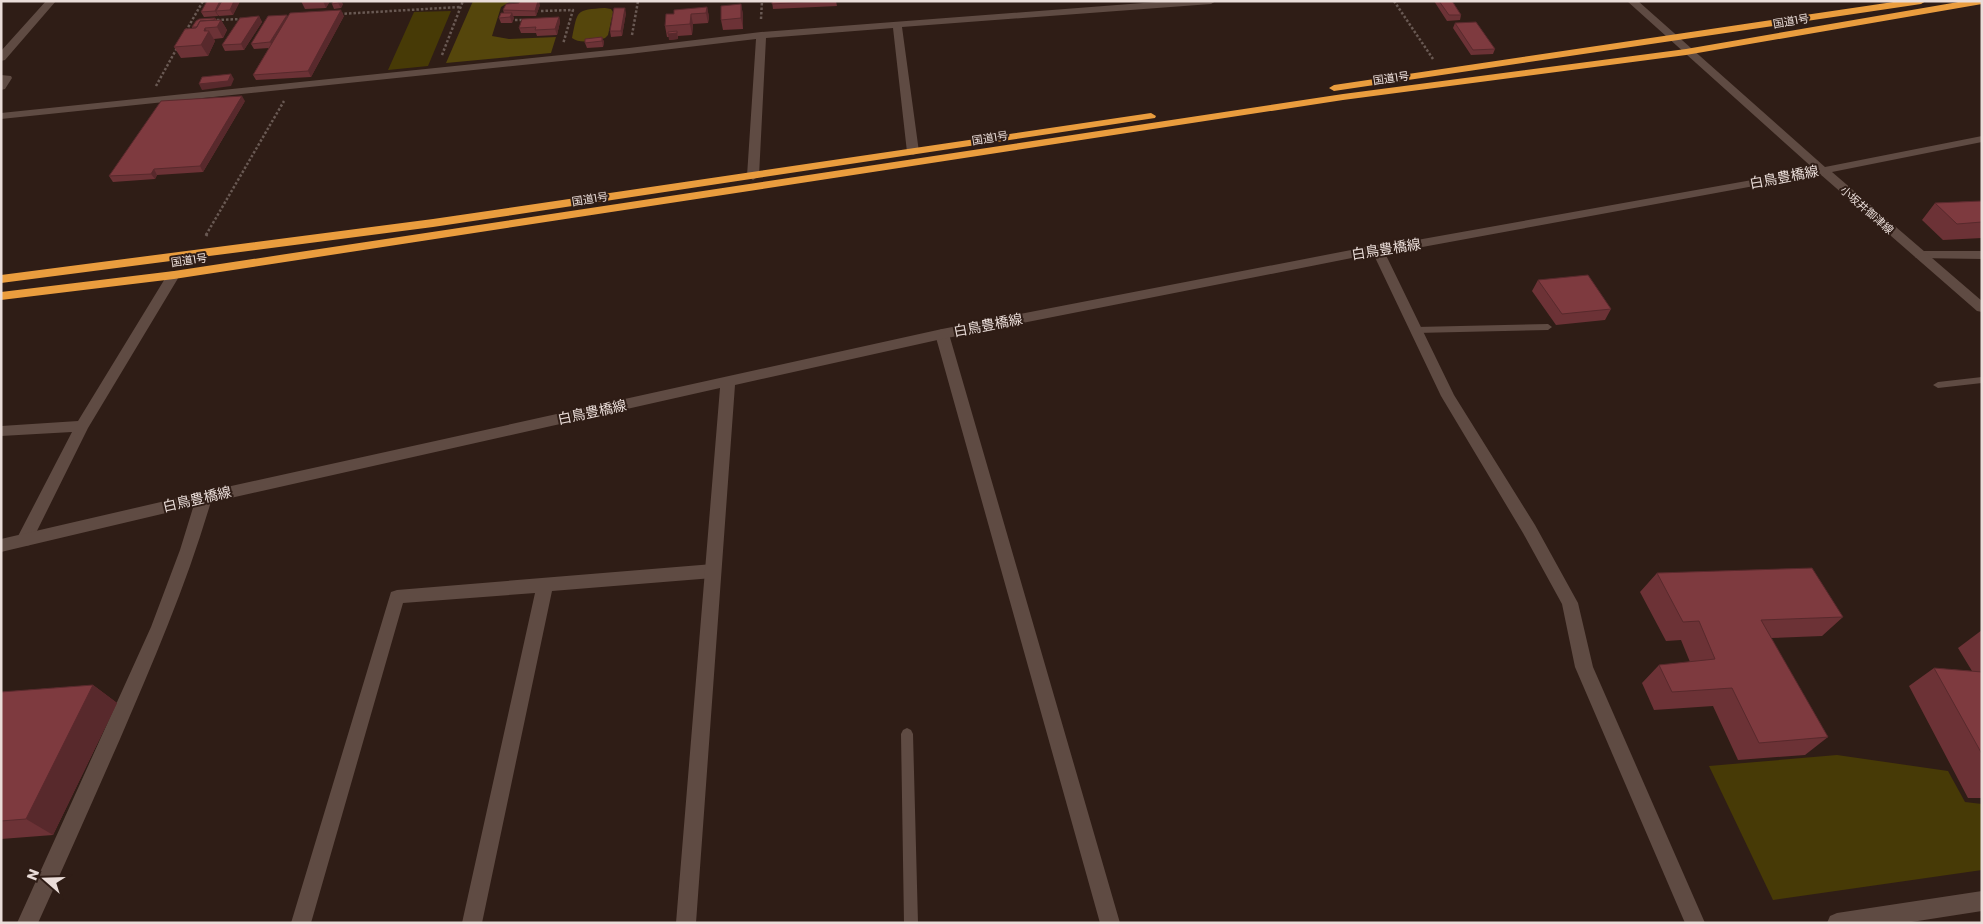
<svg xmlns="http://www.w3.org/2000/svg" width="1983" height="924" font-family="Poppins,'Noto Sans JP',sans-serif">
<rect width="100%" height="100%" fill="#2f1d16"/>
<path fill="#473a06" d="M 451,11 L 428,66 L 388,70 L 414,12 Z
M 1837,755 L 1948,771 L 1965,802 L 1982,804 L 1982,870 L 1773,900 L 1709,766 Z"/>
<path fill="#55460c" d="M 473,1 L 511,1 L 501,7 L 492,36 L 509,39 L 556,37 L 551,53 L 446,63 Z
M 605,8 L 611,9 L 613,12 L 608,35 L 605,38 C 596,41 579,44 572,38 C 578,10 575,10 605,8 Z"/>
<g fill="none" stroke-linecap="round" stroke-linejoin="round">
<path stroke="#695953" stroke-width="2.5" stroke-dasharray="2.5 2" stroke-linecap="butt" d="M 1394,1 L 1433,59
M 541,11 L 573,10 L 563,44
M 340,14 L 460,7
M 761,19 L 762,1
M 217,20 L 241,19
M 515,20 L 524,20
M 186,31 L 203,1
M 632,35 L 638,1
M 442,55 L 463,1
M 156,86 L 177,48
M 206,235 L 284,101"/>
<path stroke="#695953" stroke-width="3" stroke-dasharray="4 2.5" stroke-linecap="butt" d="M 206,236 L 207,234"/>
<path fill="#5f4b43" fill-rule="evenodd" d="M 1548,324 L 1552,327 L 1548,330 L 1416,333 L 1412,330 L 1416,327 Z
M 1982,377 L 1982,383 L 1938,388 L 1933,385 L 1938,382 Z
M 907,728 L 911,730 L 913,734 L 918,923 L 904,923 L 901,734 L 903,730 Z"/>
<path fill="#5f4b43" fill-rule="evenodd" d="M 46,1 L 56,1 L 5,60 L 1,61 L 1,51 Z
M 1169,1 L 1216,1 L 1211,4 L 902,27 L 919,152 L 913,155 L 907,152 L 893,28 L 766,38 L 759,176 L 753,180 L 747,176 L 756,39 L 629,54 L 1,119 L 1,113 L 629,48 L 761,32 Z
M 1,75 L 11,76 L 12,78 L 5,89 L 1,90 Z
M 1377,245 L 1383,249 L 1454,395 L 1535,525 L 1578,603 L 1593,667 L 1705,923 L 1685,923 L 1575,667 L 1562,604 L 1523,533 L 1441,396 L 1371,249 Z
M 1920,251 L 1982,251 L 1982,259 L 1916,258 L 1914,255 Z
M 174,271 L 180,275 L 88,428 L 30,545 L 24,546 L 18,545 L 16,540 L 72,432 L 1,436 L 1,426 L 78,421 L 169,272 Z
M 942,329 L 947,331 L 949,334 L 1120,923 L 1100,923 L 935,334 L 937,331 Z
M 204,492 L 209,494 L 212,498 C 188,581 154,660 120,739 C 93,800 66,862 38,923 L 17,923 L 151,627 L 180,550 L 196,498 L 199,494 Z
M 713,564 L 719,566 L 721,571 L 719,576 L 713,578 L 552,591 L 482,923 L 462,923 L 535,593 L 403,603 L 311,923 L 291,923 L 391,592 L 397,590 Z"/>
<path fill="#5f4b43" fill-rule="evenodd" d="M 1627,1 L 1638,1 L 1825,167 L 1982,136 L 1982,142 L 1832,172 L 1982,301 L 1982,312 L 1977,311 L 1820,174 L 1417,248 L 1377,253 L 942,339 L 735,385 L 696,923 L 676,923 L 720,388 L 204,504 L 1,552 L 1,539 L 204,492 L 942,329 L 1377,245 L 1417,240 L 1814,169 Z
M 1982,891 L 1982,911 L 1905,923 L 1827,923 L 1830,916 L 1837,913 Z"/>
<path fill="#ea9d3e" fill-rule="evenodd" d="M 1900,1 L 1926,1 L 1921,4 L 1334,91 L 1329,88 L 1334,85 Z
M 1964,1 L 1982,1 L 1982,4 L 1686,55 L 1343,100 L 174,279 L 1,300 L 1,292 L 174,271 L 1343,94 L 1686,49 Z
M 1151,113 L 1156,116 L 1155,118 L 433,227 L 1,283 L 1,275 L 433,219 Z"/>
</g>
<path fill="#6c3236" d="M 240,1 L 233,15 L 219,16 L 218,15 L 218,16 L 204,17 L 201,12 Z
M 301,1 L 330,1 L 326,8 L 305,9 Z
M 333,1 L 343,4 L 341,8 L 334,9 L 332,4 Z
M 772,1 L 836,1 L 837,6 L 773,9 Z
M 1434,1 L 1452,1 L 1461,15 L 1460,20 L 1447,21 Z
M 741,4 L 743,15 L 743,29 L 723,30 L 721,20 Z
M 540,5 L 536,16 L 513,16 L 514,18 L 512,23 L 501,23 L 499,18 L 504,13 L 503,10 Z
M 707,7 L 709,17 L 708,23 L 693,24 L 692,35 L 678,36 L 678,39 L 669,40 L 669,37 L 667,37 L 665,26 L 674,14 Z
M 626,13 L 622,36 L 611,37 L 610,31 Z
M 287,15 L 288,17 L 344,16 L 311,77 L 256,80 L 253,75 L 269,48 L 254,49 L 251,44 Z
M 259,16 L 262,22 L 244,50 L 225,51 L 222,45 Z
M 559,17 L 560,22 L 557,35 L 537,36 L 536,33 L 521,33 L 519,28 Z
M 215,18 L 217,20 L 221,20 L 227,30 L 223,38 L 214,39 L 215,41 L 208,56 L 181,58 L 174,47 L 192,28 L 192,27 Z
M 1455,23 L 1495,49 L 1493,54 L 1471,55 L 1453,28 Z
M 602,37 L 604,42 L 603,47 L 587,48 L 585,43 Z
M 245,101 L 203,172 L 157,175 L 155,179 L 113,182 L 109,176 Z
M 1982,201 L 1982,238 L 1943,240 L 1922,220 L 1935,203 Z
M 1538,280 L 1611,309 L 1605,320 L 1556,325 L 1532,291 Z
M 1657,573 L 1843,617 L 1822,636 L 1771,638 L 1828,737 L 1805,755 L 1738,760 L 1713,706 L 1654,710 L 1642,683 L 1659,665 L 1690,662 L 1681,640 L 1666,641 L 1640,592 Z
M 1982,630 L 1982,798 L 1968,798 L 1909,686 L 1934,668 L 1972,671 L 1958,648 Z
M 93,685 L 117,703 L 53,835 L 1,839 L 1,692 Z"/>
<path fill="#58292c" d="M 220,1 L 226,1 L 216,11 L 218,15 L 218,16 L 215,11 Z
M 234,1 L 240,1 L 233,15 L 230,10 Z
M 323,1 L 330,1 L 326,8 Z
M 339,1 L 341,1 L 343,4 L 341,8 L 338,3 Z
M 538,1 L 539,1 L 540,5 L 536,16 L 535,11 Z
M 741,4 L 743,15 L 743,29 L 741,18 Z
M 707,7 L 709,17 L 708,23 L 706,13 Z
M 625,8 L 626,13 L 622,36 L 621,31 Z
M 341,10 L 344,16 L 311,77 L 308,71 Z
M 512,13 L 514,18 L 512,23 L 510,17 Z
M 691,14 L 693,24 L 692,35 L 690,24 Z
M 287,15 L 289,20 L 273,48 L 270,42 Z
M 259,16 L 262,22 L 244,50 L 241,44 Z
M 559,17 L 560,22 L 557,35 L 555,29 Z
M 221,20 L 227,30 L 223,38 L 217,27 Z
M 205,28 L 208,33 L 209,31 L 215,41 L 208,56 L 201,45 L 204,31 Z
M 677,31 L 678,39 L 669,40 L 668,34 Z
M 602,37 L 604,42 L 603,47 L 602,41 Z
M 231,74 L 234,79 L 231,86 L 202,90 L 199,84 Z
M 242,96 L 245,101 L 203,172 L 200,166 Z
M 154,169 L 157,175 L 155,179 L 151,174 Z
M 93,685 L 117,703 L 53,835 L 26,819 Z"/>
<path fill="#7e3a3f" stroke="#58292c" d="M 207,1 L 220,1 L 215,11 L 201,12 Z
M 222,1 L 234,1 L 230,10 L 216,11 Z
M 333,1 L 339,1 L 338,3 L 332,4 Z
M 520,1 L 538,1 L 535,11 L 503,10 L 506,4 L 519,3 Z
M 772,1 L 822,1 L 772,4 Z
M 1439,1 L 1452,1 L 1461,15 L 1449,15 Z
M 741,4 L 741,18 L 721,20 L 721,6 Z
M 707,7 L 706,13 L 691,14 L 690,24 L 665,26 L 666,14 L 674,14 L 674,10 Z
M 614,8 L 625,8 L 621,31 L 610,31 Z
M 341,10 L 308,71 L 253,75 L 290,13 Z
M 501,13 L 512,13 L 510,17 L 499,18 Z
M 287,15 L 270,42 L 251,44 L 268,16 Z
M 259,16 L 241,44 L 222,45 L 240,18 Z
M 559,17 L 555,29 L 535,30 L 536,27 L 519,28 L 522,19 Z
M 215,18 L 214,20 L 200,21 L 197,27 L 192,27 L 196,21 L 199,19 Z
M 221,20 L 217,27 L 205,28 L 204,31 L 209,31 L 201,45 L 174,47 L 185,29 L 196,28 L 200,21 Z
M 1476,22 L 1495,49 L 1473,50 L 1455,23 Z
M 677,31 L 677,33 L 668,34 L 668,32 Z
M 602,37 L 602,41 L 585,43 L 585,39 Z
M 231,74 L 228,81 L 199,84 L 202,77 Z
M 242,96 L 200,166 L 154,169 L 151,174 L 109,176 L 161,101 Z
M 1982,201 L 1982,222 L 1957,224 L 1935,203 Z
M 1588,275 L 1611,309 L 1562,314 L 1538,280 Z
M 1812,568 L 1843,617 L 1761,620 L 1828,737 L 1759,743 L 1732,688 L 1672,692 L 1659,665 L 1715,659 L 1699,621 L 1683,622 L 1657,573 Z
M 1934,668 L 1982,672 L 1982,754 Z
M 93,685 L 26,819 L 1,821 L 1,692 Z"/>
<g text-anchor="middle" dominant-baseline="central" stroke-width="4" stroke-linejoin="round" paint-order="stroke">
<g font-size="11" fill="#eaddd9" stroke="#2f1d16">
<text transform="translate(1791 21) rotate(-10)">国道1号</text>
<text transform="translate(1391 78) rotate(-8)">国道1号</text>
<text transform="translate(990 138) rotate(-9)">国道1号</text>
<text transform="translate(590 199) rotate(-9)">国道1号</text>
<text transform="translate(1867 210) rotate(41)">小坂井御津線</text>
<text transform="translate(189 260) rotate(-8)">国道1号</text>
</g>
<g font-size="14" fill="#eaddd9" stroke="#2f1d16">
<text transform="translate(1784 177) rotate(-11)">白鳥豊橋線</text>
<text transform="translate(1386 249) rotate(-9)">白鳥豊橋線</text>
<text transform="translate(988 325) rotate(-11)">白鳥豊橋線</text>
<text transform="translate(592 412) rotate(-12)">白鳥豊橋線</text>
<text transform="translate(197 499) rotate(-13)">白鳥豊橋線</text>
</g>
</g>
<rect width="1983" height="924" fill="none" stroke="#eaddd9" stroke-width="5"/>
<g transform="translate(45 879) rotate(290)" stroke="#2f1d16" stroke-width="4" paint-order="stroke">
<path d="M0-4L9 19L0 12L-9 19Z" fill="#eaddd9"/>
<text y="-8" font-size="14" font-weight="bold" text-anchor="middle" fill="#eaddd9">N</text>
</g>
</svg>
